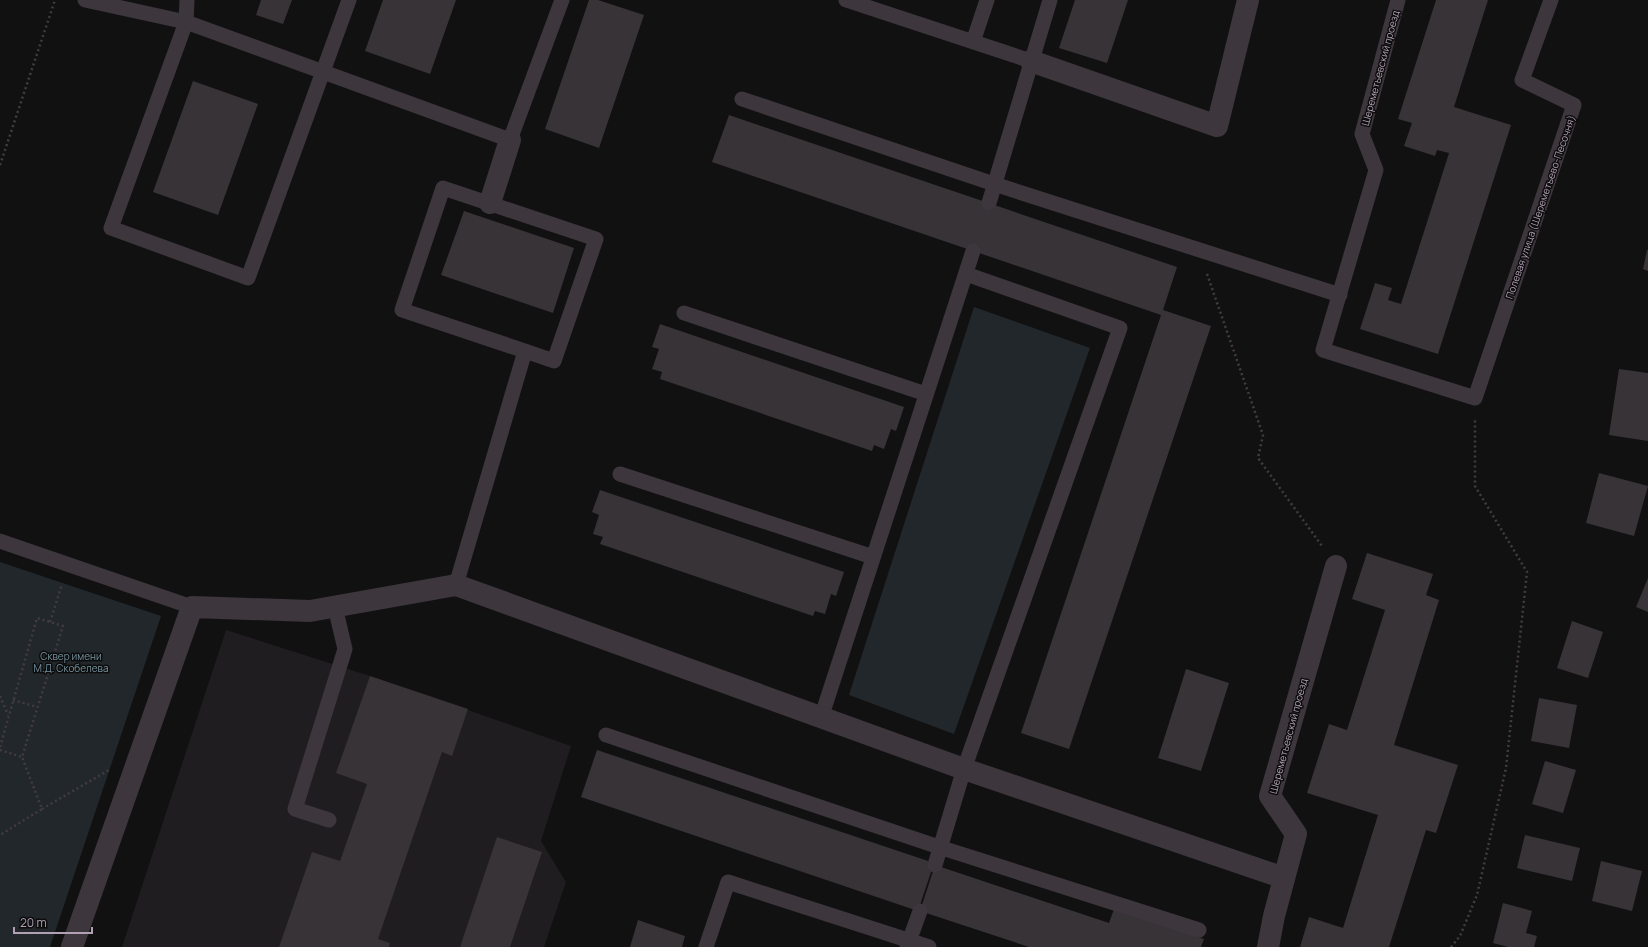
<svg xmlns="http://www.w3.org/2000/svg" width="1648" height="947" font-family="Manrope,sans-serif">
<rect width="100%" height="100%" fill="#121112"/>
<path fill="#1f1d1f" d="M 226,630 L 370,676 L 571,746 L 541,841 L 566,882 L 544,947 L 122,947 Z"/>
<path fill="#21272a" d="M 974,307 L 1090,348 L 954,734 L 849,695 Z
M 0,562 L 161,616 L 50,947 L 0,947 Z"/>
<path fill="#373337" d="M 261,0 L 292,0 L 283,24 L 256,15 Z
M 383,0 L 456,0 L 430,74 L 365,51 Z
M 589,0 L 598,0 L 644,15 L 599,148 L 545,129 Z
M 1075,0 L 1128,0 L 1107,63 L 1059,48 Z
M 1436,0 L 1488,0 L 1454,107 L 1511,125 L 1438,354 L 1360,329 L 1375,283 L 1392,288 L 1388,300 L 1401,304 L 1449,153 L 1437,150 L 1435,156 L 1404,146 L 1412,123 L 1398,119 Z
M 193,81 L 258,104 L 218,215 L 153,192 Z
M 729,115 L 1177,267 L 1163,310 L 1211,326 L 1069,749 L 1021,733 L 1161,315 L 712,162 Z
M 464,211 L 574,248 L 553,313 L 441,275 Z
M 1647,250 L 1648,250 L 1648,271 L 1643,269 Z
M 660,324 L 904,407 L 896,431 L 891,429 L 884,449 L 874,445 L 872,451 L 660,379 L 662,372 L 652,369 L 659,349 L 652,347 Z
M 1619,369 L 1648,373 L 1648,441 L 1609,435 Z
M 1599,473 L 1648,486 L 1634,536 L 1586,523 Z
M 600,490 L 844,572 L 836,596 L 831,594 L 825,614 L 815,611 L 813,616 L 600,544 L 603,537 L 593,534 L 599,515 L 592,512 Z
M 1367,553 L 1433,574 L 1426,595 L 1439,600 L 1394,745 L 1458,765 L 1436,833 L 1426,830 L 1389,947 L 1300,947 L 1309,917 L 1343,928 L 1378,815 L 1307,793 L 1329,724 L 1347,730 L 1385,610 L 1352,599 Z
M 1648,578 L 1648,612 L 1636,607 Z
M 1572,621 L 1603,632 L 1588,678 L 1557,668 Z
M 1186,669 L 1229,683 L 1201,771 L 1158,758 Z
M 370,676 L 468,709 L 452,756 L 442,752 L 378,939 L 390,943 L 389,947 L 279,947 L 312,852 L 340,861 L 367,784 L 336,773 Z
M 1539,698 L 1577,705 L 1569,748 L 1531,741 Z
M 597,750 L 934,863 L 918,911 L 581,797 Z
M 1545,761 L 1576,770 L 1563,813 L 1532,804 Z
M 1525,835 L 1580,848 L 1572,881 L 1517,868 Z
M 497,837 L 542,852 L 510,947 L 460,947 Z
M 1601,861 L 1642,871 L 1632,911 L 1592,901 Z
M 935,865 L 1109,923 L 1114,909 L 1204,939 L 1201,947 L 1029,947 L 920,911 Z
M 1503,903 L 1532,911 L 1526,933 L 1537,936 L 1534,947 L 1508,947 L 1493,943 Z
M 638,920 L 685,936 L 682,947 L 630,947 Z"/>
<g fill="none" stroke-linecap="round" stroke-linejoin="round">
<path stroke="#433b44" stroke-width="2.5" stroke-dasharray="2 3" stroke-linecap="butt" d="M 0,165 L 55,0
M 1207,274 L 1263,435 L 1258,458 L 1322,546
M 50,622 L 62,584
M 0,696 L 8,715
M 13,700 L 37,707
M 0,747 L 37,618 L 63,626 L 22,757 L 42,809 L 0,835
M 0,750 L 22,757
M 42,809 L 109,770
M 1451,947 L 1460,936 L 1477,895 L 1506,768 L 1527,572 L 1475,486 L 1475,418"/>
<path stroke="#3d363c" stroke-width="15" d="M 85,0 L 186,22 L 187,0
M 349,0 L 248,278 L 111,228 L 186,22 L 510,140 L 562,0
M 846,0 L 1031,61
M 1398,0 L 1362,134 L 1376,170 L 1323,350 L 1475,398 L 1574,105 L 1522,80 L 1551,0
M 973,42 L 987,0
M 742,99 L 994,184 L 1340,295
M 989,203 L 1050,0
M 684,313 L 926,394
M 620,474 L 873,557
M 0,541 L 192,607
M 456,585 L 525,351 L 402,310 L 443,188 L 596,239 L 554,361 L 525,351
M 821,718 L 973,251
M 606,735 L 939,847 L 1199,930
M 329,820 L 295,809 L 345,649 L 335,607
M 935,865 L 964,769 L 1120,328 L 966,274
M 706,947 L 728,882 L 929,947
M 907,947 L 920,911"/>
<path stroke="#3d363c" stroke-width="22" d="M 490,203 L 510,140"/>
<path stroke="#3d363c" stroke-width="22" d="M 1031,61 L 1217,126 L 1248,0
M 72,947 L 192,607 L 310,611 L 456,585 L 964,769 L 1284,878
M 1268,947 L 1274,916 L 1296,834 L 1270,796 L 1336,566"/>
</g>
<g text-anchor="middle" dominant-baseline="central" stroke-width="3" stroke-linejoin="round" paint-order="stroke">
<g font-size="10" fill="#b2a1b4" stroke="#0d0c0d">
<text transform="translate(1380 68) rotate(-75)">Шереметьевский проезд</text>
<text transform="translate(1540 207) rotate(-71)">Полевая улица (Шереметьево-Песочня)</text>
<text transform="translate(1288 736) rotate(-75)">Шереметьевский проезд</text>
</g>
<g font-size="10" fill="#7795a1" stroke="#0d0c0d">
<text x="71" y="656">Сквер имени<tspan x="71" dy="12">М.Д. Скобелева</tspan></text>
</g>
</g>
<path d="M14 927v6h78v-6" fill="none" stroke="#b2a1b4" stroke-width="2"/>
<text x="20" y="927" font-size="12" fill="#b2a1b4" stroke="#0d0c0d" stroke-width="3" paint-order="stroke">20 m</text>
</svg>
